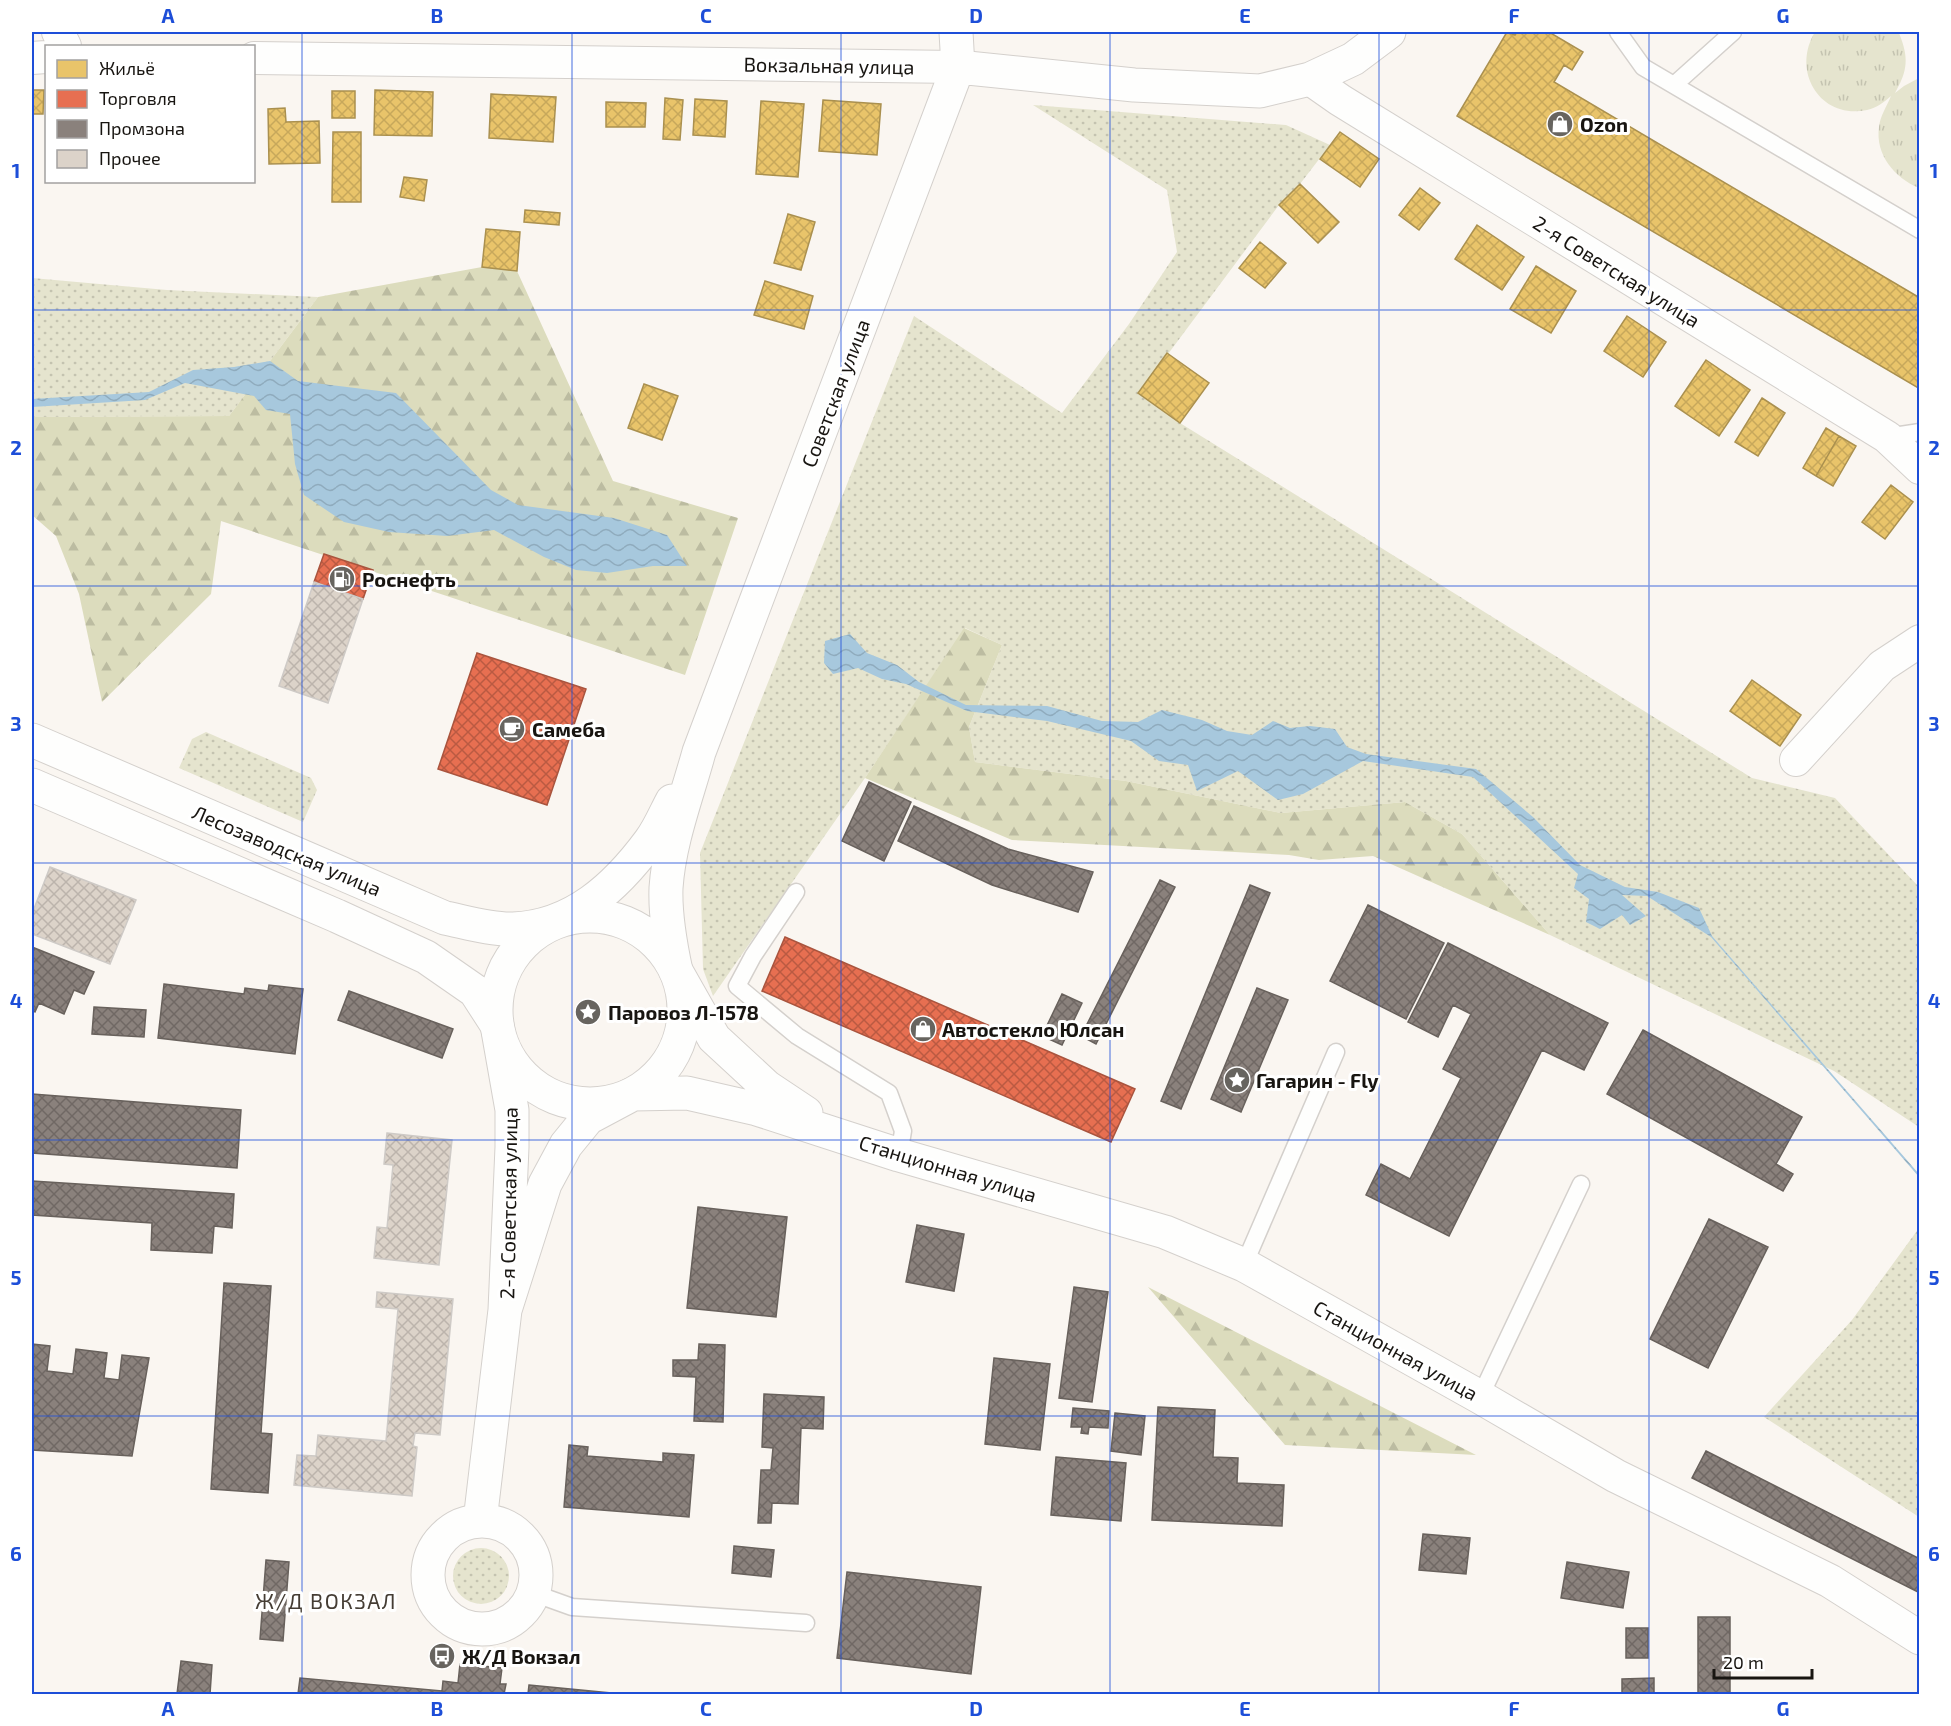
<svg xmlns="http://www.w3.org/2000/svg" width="1951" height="1726" font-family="'Exo 2',sans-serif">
<defs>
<pattern id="grass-dots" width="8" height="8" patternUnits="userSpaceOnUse" patternTransform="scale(1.5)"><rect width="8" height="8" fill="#e5e4ce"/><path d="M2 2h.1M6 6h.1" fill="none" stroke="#c4c3b0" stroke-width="1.8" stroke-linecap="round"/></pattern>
<pattern id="forest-firs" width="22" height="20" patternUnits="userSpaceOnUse" patternTransform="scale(1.5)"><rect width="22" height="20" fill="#dcdcbd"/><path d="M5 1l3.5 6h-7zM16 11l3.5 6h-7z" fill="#bcbca1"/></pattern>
<pattern id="park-tufts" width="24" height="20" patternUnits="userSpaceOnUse" patternTransform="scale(1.5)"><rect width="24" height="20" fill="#e5e4ce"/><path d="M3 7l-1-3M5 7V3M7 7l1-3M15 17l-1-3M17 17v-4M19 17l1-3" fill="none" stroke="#c4c3b0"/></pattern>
<pattern id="water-waves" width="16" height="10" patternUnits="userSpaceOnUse" patternTransform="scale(1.5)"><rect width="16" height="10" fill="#a7c8dd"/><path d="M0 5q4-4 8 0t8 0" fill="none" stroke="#8fabbd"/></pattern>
<pattern id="homes-cross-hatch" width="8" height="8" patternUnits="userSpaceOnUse" patternTransform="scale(1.5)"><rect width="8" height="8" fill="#e9c46a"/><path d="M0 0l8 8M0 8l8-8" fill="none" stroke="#c7a85b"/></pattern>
<pattern id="shops-cross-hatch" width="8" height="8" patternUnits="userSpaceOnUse" patternTransform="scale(1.5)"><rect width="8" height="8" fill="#e76f51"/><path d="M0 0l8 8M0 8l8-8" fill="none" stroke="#ba5a42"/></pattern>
<pattern id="industry-cross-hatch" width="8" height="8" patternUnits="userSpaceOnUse" patternTransform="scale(1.5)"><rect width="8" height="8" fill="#8a817c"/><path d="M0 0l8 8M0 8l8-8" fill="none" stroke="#706864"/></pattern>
<pattern id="building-cross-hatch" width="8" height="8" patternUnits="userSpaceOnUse" patternTransform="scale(1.5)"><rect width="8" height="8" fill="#dcd3c9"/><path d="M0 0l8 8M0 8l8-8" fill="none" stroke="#bcb4ac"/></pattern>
</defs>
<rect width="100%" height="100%" fill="#faf6f1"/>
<path fill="url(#grass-dots)" d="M 1033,105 L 1286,125 L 1330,145 L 1300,184 L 1279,205 L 1139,393 L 1180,423 L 1752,778 L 1835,798 L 1919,887 L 1919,1127 L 1834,1071 L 1550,935 L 1462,834 L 1405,802 L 1281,813 L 1126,781 L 975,762 L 969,727 L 1002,645 L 965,628 L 865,778 L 713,996 L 703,969 L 700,853 L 914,316 L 1062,413 L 1129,324 L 1177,252 L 1167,190 Z
M 32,278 L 167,290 L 318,297 L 229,416 L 32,417 Z
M 206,732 L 311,778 L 317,790 L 303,822 L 179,768 L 192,739 Z
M 1919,1228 L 1920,1517 L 1919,1517 L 1764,1417 L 1852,1320 Z
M453 1576a28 28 0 1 1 56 0a28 28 0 1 1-56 0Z"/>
<path fill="url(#forest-firs)" d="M 482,267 L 517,271 L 613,481 L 738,518 L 685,675 L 221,521 L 211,594 L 102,702 L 79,594 L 56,536 L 32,515 L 32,417 L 229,416 L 318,297 Z
M 964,628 L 1002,645 L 969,727 L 975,762 L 1126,781 L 1281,813 L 1405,802 L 1462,834 L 1550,935 L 1373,856 L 1319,860 L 1289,855 L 1012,840 L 865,778 Z
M 1148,1287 L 1476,1455 L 1285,1445 Z"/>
<path fill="url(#park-tufts)" d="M 1815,32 L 1897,32 L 1899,33 C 1909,58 1908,70 1895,93 L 1904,86 L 1919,78 L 1919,188 C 1895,178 1875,155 1879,127 C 1880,116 1887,106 1891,96 C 1884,102 1877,108 1867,110 C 1820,120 1791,71 1815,32 Z"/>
<path fill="url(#water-waves)" d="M 270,361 L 298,381 L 396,393 L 491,490 L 518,505 L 614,518 L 667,535 L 687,566 L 653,566 L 607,573 L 576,570 L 544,557 L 494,530 L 447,536 L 389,532 L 344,522 L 304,495 L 295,464 L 290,414 L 266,410 L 254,396 L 185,383 L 145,400 L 32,407 L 32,399 L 149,392 L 193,370 L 234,367 Z
M 850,634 L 867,653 L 897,665 L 919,682 L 966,705 L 1047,706 L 1102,721 L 1138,722 L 1162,710 L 1202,720 L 1227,731 L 1252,735 L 1273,721 L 1290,728 L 1310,726 L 1335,729 L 1347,747 L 1366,754 L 1476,769 L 1533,817 L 1580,865 L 1625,887 L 1658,892 L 1699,908 L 1712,936 L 1919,1174 L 1919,1177 L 1711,937 L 1647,896 L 1622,895 L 1646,916 L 1630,925 L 1622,915 L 1600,929 L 1586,922 L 1589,899 L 1574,888 L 1578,874 L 1473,777 L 1363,761 L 1303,794 L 1278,800 L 1238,771 L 1197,791 L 1188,765 L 1159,761 L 1131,741 L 1047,721 L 967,711 L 906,684 L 882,679 L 858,668 L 833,674 L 824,663 L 825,641 Z"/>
<path fill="url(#homes-cross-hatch)" stroke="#aa904f" stroke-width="1.5" d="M 1507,32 L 1515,35 L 1517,32 L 1549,32 L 1583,52 L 1572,70 L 1564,65 L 1554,82 L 1920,298 L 1920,389 L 1457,116 Z
M 32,90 L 44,90 L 43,114 L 32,114 Z
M 375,90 L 433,92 L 432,136 L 374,135 Z
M 332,91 L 355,91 L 355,118 L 332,118 Z
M 491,94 L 556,97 L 553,142 L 489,138 Z
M 665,98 L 683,100 L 680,140 L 663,139 Z
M 695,99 L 727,101 L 725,137 L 693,135 Z
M 823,100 L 881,104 L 877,155 L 819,151 Z
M 761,101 L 804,104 L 798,177 L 756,174 Z
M 606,102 L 646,103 L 645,127 L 606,127 Z
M 285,108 L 286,122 L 319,121 L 320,163 L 269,164 L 268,109 Z
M 333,132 L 361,132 L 361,202 L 332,202 Z
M 1340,132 L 1379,159 L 1360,187 L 1320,159 Z
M 404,177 L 427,180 L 424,201 L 400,197 Z
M 1300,184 L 1339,222 L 1318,243 L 1279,205 Z
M 1420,188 L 1440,203 L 1419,230 L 1399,215 Z
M 525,210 L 560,213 L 559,225 L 524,222 Z
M 788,214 L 815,222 L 801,270 L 774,263 Z
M 1477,225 L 1524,257 L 1502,290 L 1455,259 Z
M 486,229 L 520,232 L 517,271 L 482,267 Z
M 1260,242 L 1286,263 L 1265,288 L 1239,268 Z
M 1536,266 L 1576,291 L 1551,333 L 1510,309 Z
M 765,281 L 813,296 L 804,329 L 754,315 Z
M 1627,316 L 1666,342 L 1643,377 L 1604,351 Z
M 1167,353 L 1209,383 L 1180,423 L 1138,393 Z
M 1706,360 L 1750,390 L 1719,436 L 1675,406 Z
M 644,384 L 678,396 L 662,440 L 628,428 Z
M 1762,398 L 1785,413 L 1758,456 L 1735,442 Z
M 1826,428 L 1839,436 L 1816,476 L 1803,468 Z
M 1839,436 L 1856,446 L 1833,486 L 1816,476 Z
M 1891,485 L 1913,502 L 1885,539 L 1862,522 Z
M 1752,680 L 1801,715 L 1780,746 L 1730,711 Z"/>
<path fill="url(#shops-cross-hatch)" stroke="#a9543e" stroke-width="1.5" d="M 324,554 L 373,570 L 363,599 L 314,582 Z
M 477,653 L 586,689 L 547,805 L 438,769 Z
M 785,937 L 1135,1089 L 1111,1142 L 762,991 Z"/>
<path fill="url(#industry-cross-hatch)" stroke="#68615c" stroke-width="1.5" d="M 869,782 L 911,802 L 884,861 L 842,841 Z
M 914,806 L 1008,849 L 1093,872 L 1078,912 L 992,885 L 898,841 Z
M 1160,880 L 1175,887 L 1096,1044 L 1081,1036 Z
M 1250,885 L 1270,893 L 1181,1109 L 1161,1101 Z
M 1368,905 L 1444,943 L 1406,1019 L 1330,981 Z
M 1448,943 L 1608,1023 L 1584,1070 L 1542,1050 L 1449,1236 L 1366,1195 L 1381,1164 L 1410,1179 L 1461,1078 L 1443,1069 L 1471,1014 L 1453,1005 L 1438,1037 L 1408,1022 Z
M 32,947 L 94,972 L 84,994 L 74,990 L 64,1014 L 39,1003 L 35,1012 L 32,1010 Z
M 164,984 L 244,994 L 245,988 L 268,991 L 269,985 L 303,989 L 295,1054 L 158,1038 Z
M 1257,988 L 1288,1000 L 1241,1112 L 1211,1099 Z
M 349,991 L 453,1029 L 442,1058 L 338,1020 Z
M 1062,994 L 1082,1003 L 1062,1045 L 1042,1036 Z
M 94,1007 L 146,1010 L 144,1037 L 92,1034 Z
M 1643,1030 L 1802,1117 L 1776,1164 L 1793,1174 L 1783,1191 L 1607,1094 Z
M 32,1094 L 241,1110 L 237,1168 L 32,1153 Z
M 32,1181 L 234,1194 L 232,1228 L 214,1226 L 212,1253 L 151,1250 L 152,1223 L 32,1215 Z
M 698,1207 L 787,1217 L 776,1317 L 687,1308 Z
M 1709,1219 L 1768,1247 L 1708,1368 L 1650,1339 Z
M 917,1225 L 964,1234 L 954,1291 L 906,1282 Z
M 224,1283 L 271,1286 L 261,1433 L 272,1434 L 268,1493 L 211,1489 Z
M 1074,1287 L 1108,1292 L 1092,1402 L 1059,1398 Z
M 32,1344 L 50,1346 L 47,1371 L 73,1374 L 76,1349 L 107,1353 L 104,1378 L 119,1380 L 122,1355 L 149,1358 L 132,1456 L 32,1450 Z
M 699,1344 L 725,1345 L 723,1422 L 694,1421 L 696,1377 L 673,1376 L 673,1360 L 698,1360 Z
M 994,1358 L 1050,1364 L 1040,1450 L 985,1444 Z
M 764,1394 L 824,1397 L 823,1429 L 801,1428 L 798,1504 L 772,1503 L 771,1523 L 758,1523 L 761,1470 L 771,1470 L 773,1448 L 762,1447 Z
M 1158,1407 L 1215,1410 L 1213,1457 L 1238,1458 L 1237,1483 L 1284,1485 L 1282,1526 L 1152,1520 Z
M 1073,1408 L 1109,1411 L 1108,1428 L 1089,1427 L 1088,1434 L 1081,1433 L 1082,1427 L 1071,1427 Z
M 1115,1413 L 1145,1416 L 1141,1455 L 1111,1451 Z
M 569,1445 L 588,1447 L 587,1456 L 663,1462 L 663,1453 L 694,1455 L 689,1517 L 564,1507 Z
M 1706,1451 L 1920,1559 L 1920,1593 L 1692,1478 Z
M 1056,1457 L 1126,1463 L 1121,1521 L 1051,1515 Z
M 1423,1534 L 1470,1538 L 1466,1574 L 1419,1570 Z
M 734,1546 L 774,1550 L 771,1577 L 732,1573 Z
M 266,1560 L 289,1562 L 283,1641 L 260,1639 Z
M 1567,1562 L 1629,1572 L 1623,1608 L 1561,1598 Z
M 847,1572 L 981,1587 L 971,1674 L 837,1658 Z
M 1698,1617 L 1730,1617 L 1730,1694 L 1698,1694 Z
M 1626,1628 L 1648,1628 L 1648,1658 L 1626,1658 Z
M 181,1661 L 212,1665 L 210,1694 L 177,1694 Z
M 460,1664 L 502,1668 L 500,1684 L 506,1684 L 504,1694 L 298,1694 L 300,1678 L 442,1691 L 443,1681 L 458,1683 Z
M 1654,1678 L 1654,1694 L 1622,1694 L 1622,1679 Z
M 529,1685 L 622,1694 L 528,1694 Z"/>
<path fill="url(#building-cross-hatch)" stroke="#cecac6" stroke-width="1.5" d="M 314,582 L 363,599 L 328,703 L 279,686 Z
M 50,867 L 136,900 L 110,964 L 32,934 L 32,914 Z
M 387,1133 L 452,1140 L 439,1265 L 374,1258 L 377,1227 L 387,1228 L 393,1165 L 384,1164 Z
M 377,1292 L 453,1299 L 440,1435 L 415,1433 L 413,1446 L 417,1447 L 412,1496 L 294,1485 L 297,1455 L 316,1456 L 318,1435 L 386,1441 L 398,1309 L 376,1307 Z"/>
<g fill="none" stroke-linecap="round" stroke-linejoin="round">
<defs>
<path id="lane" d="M 1618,32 L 1643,67 L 1920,230
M 1674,85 L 1733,32
M 1887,437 L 1920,432
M 796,892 L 753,956 L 737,986 L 797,1036 L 889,1093 L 903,1131 L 899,1155
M 1244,1265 L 1336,1052
M 1480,1397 L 1581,1184
M 533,1593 L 572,1607 L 806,1623"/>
<path id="street" d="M 58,32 L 65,46
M 32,58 L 46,57
M 254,58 L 958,67
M 1310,79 L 1340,100 L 1887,437 L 1920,468
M 1796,760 L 1882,666 L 1920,641"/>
<path id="secondary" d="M 956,32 L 958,67
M 676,971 L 714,1038 L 767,1087 L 806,1113
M 505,1310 L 545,1184 L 566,1145 L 588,1118 L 633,1094 L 687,1093 L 757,1109 L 899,1155 L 1165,1232 L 1244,1265 L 1480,1397 L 1616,1476 L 1830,1581 L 1920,1638
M428 1575a54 54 0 1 1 108 0a54 54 0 1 1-108 0Z
M 480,1521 L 505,1310 L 512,1147 L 512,1110 L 497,1025"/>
<path id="primary" d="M 32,740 L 445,918 C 465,922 492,930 513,929 C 573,927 616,887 650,841 C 659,829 665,814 672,801
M 32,785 L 337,916 L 426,957 L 475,991 L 497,1025
M496 1010a94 94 0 1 1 188 0a94 94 0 1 1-188 0Z
M 676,971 C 670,943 665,916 666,888 C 669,842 687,796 699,752 L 958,67 L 1134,85 L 1260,91 L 1310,79 L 1353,59 L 1389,32"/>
</defs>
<use href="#lane" stroke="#d4d0cc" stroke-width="19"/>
<use href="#street" stroke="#d4d0cc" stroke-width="34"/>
<use href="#secondary" stroke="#d4d0cc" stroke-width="35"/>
<use href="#primary" stroke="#d4d0cc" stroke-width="35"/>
<use href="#lane" stroke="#fefefd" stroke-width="16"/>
<use href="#street" stroke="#fefefd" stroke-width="32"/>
<use href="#secondary" stroke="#fefefd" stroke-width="33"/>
<use href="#primary" stroke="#fefefd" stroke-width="33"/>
</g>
<path fill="none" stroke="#1d4ed8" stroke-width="1.5" stroke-opacity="0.55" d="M 302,32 L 302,1694M 572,32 L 572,1694M 841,32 L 841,1694M 1110,32 L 1110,1694M 1379,32 L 1379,1694M 1649,32 L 1649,1694M 32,310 L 1920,310M 32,586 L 1920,586M 32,863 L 1920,863M 32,1140 L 1920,1140M 32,1416 L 1920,1416"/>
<defs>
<symbol id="shop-disc" viewBox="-11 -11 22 22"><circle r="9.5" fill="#67645f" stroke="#fff"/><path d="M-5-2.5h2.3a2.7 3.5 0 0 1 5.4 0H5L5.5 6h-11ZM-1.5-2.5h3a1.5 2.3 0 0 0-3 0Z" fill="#fff"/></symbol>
<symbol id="fuel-disc" viewBox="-11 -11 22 22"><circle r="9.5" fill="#67645f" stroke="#fff"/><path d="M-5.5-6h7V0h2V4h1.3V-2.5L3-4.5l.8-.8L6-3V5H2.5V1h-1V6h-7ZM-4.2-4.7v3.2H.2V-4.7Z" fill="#fff"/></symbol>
<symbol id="cafe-disc" viewBox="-11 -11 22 22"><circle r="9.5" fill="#67645f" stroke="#fff"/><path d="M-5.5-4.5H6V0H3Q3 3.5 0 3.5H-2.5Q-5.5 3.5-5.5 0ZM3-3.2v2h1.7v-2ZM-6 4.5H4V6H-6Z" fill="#fff"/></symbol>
<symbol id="sight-disc" viewBox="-11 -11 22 22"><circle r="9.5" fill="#67645f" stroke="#fff"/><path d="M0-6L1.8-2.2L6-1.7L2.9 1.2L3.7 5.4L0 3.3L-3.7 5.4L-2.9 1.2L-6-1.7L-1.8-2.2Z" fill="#fff"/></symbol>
<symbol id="bus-disc" viewBox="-11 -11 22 22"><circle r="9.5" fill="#67645f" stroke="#fff"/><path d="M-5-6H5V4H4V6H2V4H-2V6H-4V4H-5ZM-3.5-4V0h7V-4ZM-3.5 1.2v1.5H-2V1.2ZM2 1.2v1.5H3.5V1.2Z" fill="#fff"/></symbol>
</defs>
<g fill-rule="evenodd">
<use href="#shop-disc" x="1545" y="109" width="30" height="30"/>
<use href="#fuel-disc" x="327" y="564" width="30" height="30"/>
<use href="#cafe-disc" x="497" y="714" width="30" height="30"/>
<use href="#sight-disc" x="573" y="997" width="30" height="30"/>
<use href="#shop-disc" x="908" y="1014" width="30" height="30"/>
<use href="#sight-disc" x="1222" y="1065" width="30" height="30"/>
<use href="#bus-disc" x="427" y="1641" width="30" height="30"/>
</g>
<g text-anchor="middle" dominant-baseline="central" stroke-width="6" stroke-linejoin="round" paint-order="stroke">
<g font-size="20" fill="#181511" stroke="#fff">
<text transform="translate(829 65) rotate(1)">Вокзальная улица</text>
<text transform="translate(1617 271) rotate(32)">2-я Советская улица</text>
<text transform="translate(835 393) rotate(-69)">Советская улица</text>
<text transform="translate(287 850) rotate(23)">Лесозаводская улица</text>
<text transform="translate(948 1168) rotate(17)">Станционная улица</text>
<text transform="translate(508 1203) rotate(-89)">2-я Советская улица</text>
<text transform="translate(1396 1350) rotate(29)">Станционная улица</text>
</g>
<g font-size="20" font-weight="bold" fill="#181511" stroke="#fff" text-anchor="start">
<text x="1580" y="124">Ozon</text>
<text x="362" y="579">Роснефть</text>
<text x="532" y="729">Самеба</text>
<text x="608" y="1012">Паровоз Л-1578</text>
<text x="942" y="1029">Автостекло Юлсан</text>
<text x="1256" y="1080">Гагарин - Fly</text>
<text x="462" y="1656">Ж/Д Вокзал</text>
</g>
<g font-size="21" letter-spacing="1.5" fill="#453d34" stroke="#fff">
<text x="326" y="1600">Ж/Д ВОКЗАЛ</text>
</g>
</g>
<rect width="1951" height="1726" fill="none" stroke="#ffffff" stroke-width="66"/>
<rect x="45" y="45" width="210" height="138" fill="#ffffff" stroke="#a3a1a0" stroke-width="1.5"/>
<rect x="57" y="60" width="30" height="18" fill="#e9c46a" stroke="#a3a1a0" stroke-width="1.5"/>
<text x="99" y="75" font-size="18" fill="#181511">Жильё</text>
<rect x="57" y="90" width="30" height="18" fill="#e76f51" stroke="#a3a1a0" stroke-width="1.5"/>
<text x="99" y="105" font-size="18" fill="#181511">Торговля</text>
<rect x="57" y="120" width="30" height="18" fill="#8a817c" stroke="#a3a1a0" stroke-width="1.5"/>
<text x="99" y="135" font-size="18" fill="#181511">Промзона</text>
<rect x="57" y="150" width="30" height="18" fill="#dcd3c9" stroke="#a3a1a0" stroke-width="1.5"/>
<text x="99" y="165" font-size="18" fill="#181511">Прочее</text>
<path d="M1714 1669v9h98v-9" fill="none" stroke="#181511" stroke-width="3"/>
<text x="1723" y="1669" font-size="18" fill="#181511" stroke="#ffffff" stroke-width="4.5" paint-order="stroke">20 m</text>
<rect x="33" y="33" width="1885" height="1660" fill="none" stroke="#1d4ed8" stroke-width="2"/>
<g font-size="20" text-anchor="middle" font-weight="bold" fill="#1d4ed8">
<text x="168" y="23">A</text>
<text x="437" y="23">B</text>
<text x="706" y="23">C</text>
<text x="976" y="23">D</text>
<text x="1245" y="23">E</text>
<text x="1514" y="23">F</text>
<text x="1783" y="23">G</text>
<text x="16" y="178">1</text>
<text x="1934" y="178">1</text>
<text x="16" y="455">2</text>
<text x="1934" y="455">2</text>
<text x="16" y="731">3</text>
<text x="1934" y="731">3</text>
<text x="16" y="1008">4</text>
<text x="1934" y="1008">4</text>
<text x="16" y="1285">5</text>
<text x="1934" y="1285">5</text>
<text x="16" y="1561">6</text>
<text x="1934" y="1561">6</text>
<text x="168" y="1716">A</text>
<text x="437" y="1716">B</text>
<text x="706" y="1716">C</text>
<text x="976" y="1716">D</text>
<text x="1245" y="1716">E</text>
<text x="1514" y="1716">F</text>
<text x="1783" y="1716">G</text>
</g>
</svg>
